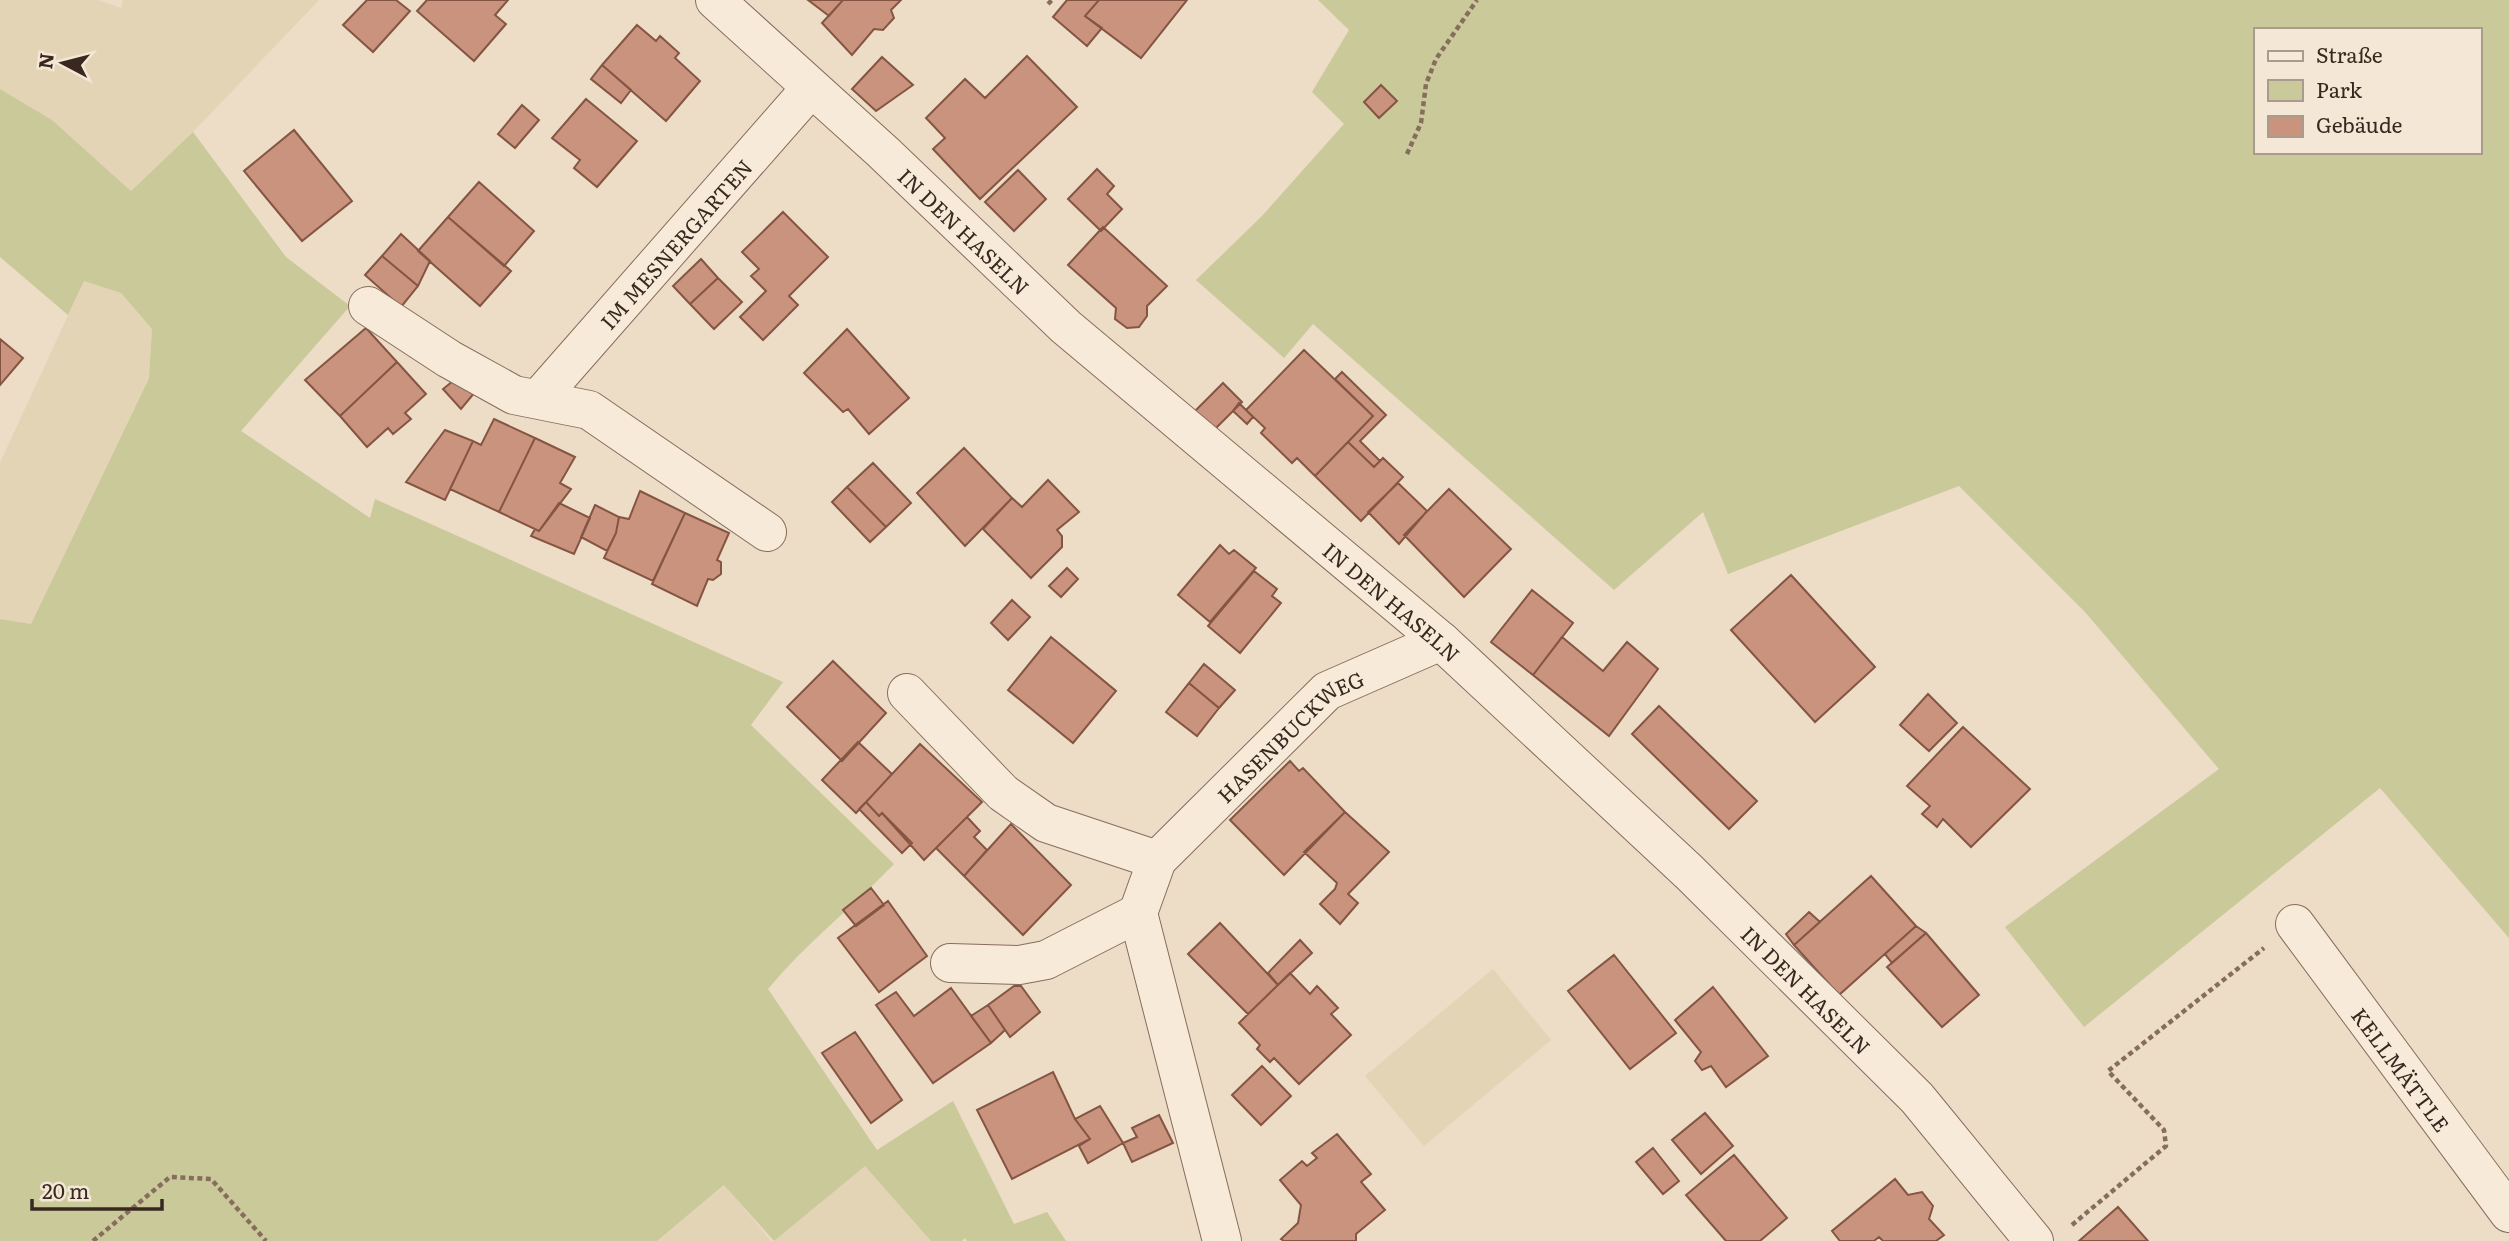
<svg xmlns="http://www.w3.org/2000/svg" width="2509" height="1241" font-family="Literata,serif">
<rect width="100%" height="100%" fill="#eddcc6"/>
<path fill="#e2d4b4" d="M 0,0 L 97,0 L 121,8 L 123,0 L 319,0 L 193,132 L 131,191 L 52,120 L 0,89 Z
M 84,281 L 121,293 L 152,329 L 149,377 L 31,624 L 0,619 L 0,463 Z
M 1493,969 L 1551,1040 L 1424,1146 L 1365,1076 Z
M 865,1165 L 931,1241 L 774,1241 Z
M 725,1185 L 771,1241 L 657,1241 Z"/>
<path fill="#cac99a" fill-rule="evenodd" d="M 1318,0 L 2509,0 L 2509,938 L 2380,788 L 2084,1027 L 2005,927 L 2219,769 L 2085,612 L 1959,486 L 1728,574 L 1703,512 L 1614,590 L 1313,324 L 1284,358 L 1196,280 L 1261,217 L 1344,124 L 1312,92 L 1349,30 ZM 2255,30 L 2479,30 L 2479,152 L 2255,152 Z
M 0,89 L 52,120 L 131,191 L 193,132 L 286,257 L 350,306 L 241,431 L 370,518 L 375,499 L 783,682 L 751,725 L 894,864 C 853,907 806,943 768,989 L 877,1150 L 953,1101 L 1014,1224 L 1047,1212 L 1066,1241 L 967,1241 L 965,1238 L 962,1241 L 931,1241 L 865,1166 L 774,1241 L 724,1185 L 657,1241 L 0,1241 L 0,619 L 31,624 L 149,378 L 152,329 L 121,293 L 84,281 L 68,315 L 0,257 Z"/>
<path fill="#c9937e" stroke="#855543" stroke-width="2" d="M 367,0 L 396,0 L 410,11 L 373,52 L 343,25 Z
M 427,0 L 508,0 L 495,15 L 506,24 L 474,61 L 417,11 Z
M 808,0 L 843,0 L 829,16 Z
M 843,0 L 901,0 L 891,10 L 894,18 L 883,30 L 874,29 L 852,55 L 822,23 Z
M 1067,0 L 1099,0 L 1085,16 L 1102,28 L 1087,46 L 1053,17 Z
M 1099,0 L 1187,0 L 1141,58 L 1085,16 Z
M 637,25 L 656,41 L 660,36 L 679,53 L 675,58 L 700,81 L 666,121 L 602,65 Z
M 1027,56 L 1077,107 L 980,199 L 933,149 L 945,138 L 926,118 L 965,79 L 985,98 Z
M 882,57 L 913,85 L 876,111 L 852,89 Z
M 602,65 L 631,90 L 621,103 L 591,79 Z
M 1381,85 L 1397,101 L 1379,118 L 1364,102 Z
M 586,99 L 637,141 L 597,187 L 574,168 L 580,160 L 552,138 Z
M 522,105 L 539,120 L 515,148 L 498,134 Z
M 294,130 L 352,201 L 302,241 L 244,171 Z
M 1097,169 L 1114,186 L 1107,194 L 1122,209 L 1101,231 L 1068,199 Z
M 1018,170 L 1046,199 L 1014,231 L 985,202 Z
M 479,182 L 534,231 L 504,266 L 448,217 Z
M 783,212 L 828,257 L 789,296 L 798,305 L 763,340 L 740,317 L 766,291 L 751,276 L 759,269 L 742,252 Z
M 448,217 L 511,271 L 480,306 L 418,251 Z
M 1103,227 L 1167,286 L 1147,306 L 1147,316 L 1139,327 L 1127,328 L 1115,319 L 1116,308 L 1068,265 Z
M 401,234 L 430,261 L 418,286 L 382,256 Z
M 382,256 L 418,286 L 401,307 L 365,275 Z
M 701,259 L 718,278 L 690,304 L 673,286 Z
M 718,278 L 742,302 L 714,329 L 690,304 Z
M 366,328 L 397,362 L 340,416 L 305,380 Z
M 847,329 L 909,398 L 869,434 L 848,409 L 843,412 L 804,373 Z
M 0,339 L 23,358 L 0,385 Z
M 1304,350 L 1373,416 L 1315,476 L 1297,458 L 1292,463 L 1261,433 L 1265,428 L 1246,410 Z
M 397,362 L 426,394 L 405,413 L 411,419 L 393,434 L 388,428 L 367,447 L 340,416 Z
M 464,372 L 480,386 L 461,409 L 443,389 Z
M 1342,372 L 1386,415 L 1360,441 L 1380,461 L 1374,467 L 1348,442 L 1373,416 L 1335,379 Z
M 1223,383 L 1242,402 L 1213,431 L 1194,412 Z
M 1239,403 L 1253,417 L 1247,424 L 1233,411 Z
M 494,419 L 535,438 L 499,512 L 450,489 L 473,441 L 481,445 Z
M 445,430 L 473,441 L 445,500 L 406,482 Z
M 535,438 L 575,457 L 560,483 L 571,489 L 539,531 L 499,512 Z
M 1348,442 L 1374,467 L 1383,458 L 1403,477 L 1361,521 L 1315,476 Z
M 964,448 L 1012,498 L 965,546 L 917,493 Z
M 873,463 L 911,503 L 886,527 L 847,487 Z
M 1048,480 L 1079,512 L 1057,530 L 1062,536 L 1062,547 L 1031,578 L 983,529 L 1012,498 L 1022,507 Z
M 1398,483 L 1427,511 L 1399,544 L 1368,512 Z
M 847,487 L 886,527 L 870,542 L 832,502 Z
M 1449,489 L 1511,549 L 1464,597 L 1404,535 Z
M 640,491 L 685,513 L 653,581 L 604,558 L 616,533 L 619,517 L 629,519 Z
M 559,503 L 590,518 L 574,554 L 531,536 L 535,529 L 539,531 Z
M 595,505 L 619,517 L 616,533 L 607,551 L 581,537 Z
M 685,513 L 729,533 L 717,560 L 721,562 L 721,574 L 713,580 L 708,579 L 697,606 L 652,584 Z
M 1220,545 L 1229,554 L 1234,550 L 1256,568 L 1210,622 L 1178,595 Z
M 1067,568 L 1078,579 L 1061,597 L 1049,586 Z
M 1254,571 L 1277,589 L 1272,596 L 1281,603 L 1240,653 L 1208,626 Z
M 1791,575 L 1875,667 L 1815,722 L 1731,630 Z
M 1532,590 L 1573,623 L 1533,675 L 1491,642 Z
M 1012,600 L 1030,617 L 1008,640 L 991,623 Z
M 1051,637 L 1116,691 L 1073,743 L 1008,690 Z
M 1562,637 L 1603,671 L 1627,642 L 1658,669 L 1609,736 L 1533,675 Z
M 833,661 L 886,713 L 842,761 L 787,707 Z
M 1204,664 L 1235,690 L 1219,708 L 1189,683 Z
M 1189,683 L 1219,708 L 1197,736 L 1166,712 Z
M 1928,694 L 1957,723 L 1929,751 L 1900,725 Z
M 1659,706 L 1757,801 L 1729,829 L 1632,734 Z
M 1963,727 L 2030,789 L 1971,847 L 1943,819 L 1937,827 L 1922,814 L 1930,806 L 1907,786 Z
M 858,742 L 892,774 L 856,813 L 822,780 Z
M 920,744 L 982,802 L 924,860 L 882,813 L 879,816 L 866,802 Z
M 1290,761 L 1299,771 L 1303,768 L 1345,812 L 1284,875 L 1230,820 Z
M 866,802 L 879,816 L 882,813 L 912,843 L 902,853 L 859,809 Z
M 1345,812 L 1389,852 L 1348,894 L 1358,903 L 1340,924 L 1320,904 L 1335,889 L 1337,883 L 1304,852 Z
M 967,817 L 980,831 L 974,837 L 987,850 L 964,876 L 936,848 Z
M 1011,824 L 1071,885 L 1023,935 L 964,876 Z
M 1871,876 L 1916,926 L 1839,995 L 1794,945 Z
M 871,888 L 884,905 L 856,926 L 843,910 Z
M 888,901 L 927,956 L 879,992 L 838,938 Z
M 1809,912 L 1820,922 L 1794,945 L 1786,934 Z
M 1220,923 L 1278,985 L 1248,1014 L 1188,954 Z
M 1916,926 L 1926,933 L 1892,963 L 1885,954 Z
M 1926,933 L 1979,995 L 1942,1027 L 1887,967 Z
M 1300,940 L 1312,953 L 1278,985 L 1268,973 Z
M 1614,955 L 1676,1033 L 1630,1069 L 1568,991 Z
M 1290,973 L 1310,994 L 1317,986 L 1338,1008 L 1331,1014 L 1351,1035 L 1299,1084 L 1274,1058 L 1270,1062 L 1257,1049 L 1260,1045 L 1239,1023 Z
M 1014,986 L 1021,986 L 1040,1012 L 1010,1037 L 988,1005 Z
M 1713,987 L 1768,1056 L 1726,1087 L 1711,1066 L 1702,1070 L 1695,1061 L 1701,1052 L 1675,1020 Z
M 951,988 L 991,1043 L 933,1083 L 876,1005 L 896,992 L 914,1016 Z
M 988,1005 L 1005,1030 L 991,1043 L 971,1016 Z
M 855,1032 L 902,1100 L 871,1123 L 822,1053 Z
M 1262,1066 L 1291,1096 L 1261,1125 L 1232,1095 Z
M 1053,1072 L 1075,1119 L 1090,1139 L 1012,1179 L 977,1110 Z
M 1100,1106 L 1123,1143 L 1088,1163 L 1079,1146 L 1090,1139 L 1075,1119 Z
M 1705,1113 L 1733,1146 L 1701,1174 L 1672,1140 Z
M 1159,1115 L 1173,1143 L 1132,1162 L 1123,1143 L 1137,1137 L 1132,1128 Z
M 1337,1134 L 1371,1174 L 1361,1182 L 1385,1210 L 1356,1234 L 1356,1241 L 1284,1241 L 1281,1239 L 1298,1223 L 1301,1205 L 1280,1180 L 1302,1161 L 1307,1166 L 1317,1158 L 1312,1153 Z
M 1653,1148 L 1679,1181 L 1663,1194 L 1636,1162 Z
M 1734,1155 L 1787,1218 L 1760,1241 L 1726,1241 L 1686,1195 Z
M 1895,1179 L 1908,1195 L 1922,1192 L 1933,1206 L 1929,1219 L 1944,1235 L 1936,1241 L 1883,1241 L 1879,1237 L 1874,1241 L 1840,1241 L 1832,1231 Z
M 2118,1207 L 2148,1241 L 2079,1241 Z"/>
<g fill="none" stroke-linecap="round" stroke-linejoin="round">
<defs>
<g id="street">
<path id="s1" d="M 715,0 L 883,152 L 1066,327 L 1441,641 L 1689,872 L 1917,1098 L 2034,1241"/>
<path d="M 368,306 L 449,359 L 514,395 L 589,410 L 767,532"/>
<path id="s2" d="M 539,398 L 811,88"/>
<path d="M 907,693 L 1003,793 L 1046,823 L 1157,860"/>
<path id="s3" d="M 2295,924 L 2509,1213"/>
<path d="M 950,963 L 1019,965 L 1046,960 L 1138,913"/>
<path id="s4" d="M 1222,1241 L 1138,913 L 1157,860 L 1327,691 L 1441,641"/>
</g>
</defs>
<use href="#street" stroke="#876d5d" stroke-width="40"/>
<path stroke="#876d5d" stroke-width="4.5" stroke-dasharray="5 3.5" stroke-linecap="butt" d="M 1048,4 L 1052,0
M 1407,154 L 1421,123 L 1426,84 L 1436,59 L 1477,0
M 2072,1225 L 2166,1146 L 2164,1130 L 2108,1071 L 2264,948
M 93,1241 L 170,1177 L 211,1179 L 266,1241"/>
<use href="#street" stroke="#f7ead9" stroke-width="38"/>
</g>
<g text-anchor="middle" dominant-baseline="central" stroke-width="5" stroke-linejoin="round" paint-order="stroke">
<g font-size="21" fill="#382820" stroke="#f4e7d6">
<text stroke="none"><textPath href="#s1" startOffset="340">IN DEN HASELN</textPath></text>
<text stroke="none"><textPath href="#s2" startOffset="206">IM MESNERGARTEN</textPath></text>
<text stroke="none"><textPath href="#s1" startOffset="906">IN DEN HASELN</textPath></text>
<text stroke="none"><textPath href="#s4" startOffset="578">HASENBUCKWEG</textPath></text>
<text stroke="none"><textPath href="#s1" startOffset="1474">IN DEN HASELN</textPath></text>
<text stroke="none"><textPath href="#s3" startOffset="180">KELLMÄTTLE</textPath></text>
</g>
</g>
<rect x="2254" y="28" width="228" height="126" fill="#f4e7d6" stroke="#a99b8d" stroke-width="2"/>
<rect x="2268" y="51" width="35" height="10" fill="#f7ead9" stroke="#a99b8d" stroke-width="2"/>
<text x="2316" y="63" font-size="21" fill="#382820">Straße</text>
<rect x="2268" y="80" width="35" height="21" fill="#cac99a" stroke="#a99b8d" stroke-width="2"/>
<text x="2316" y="98" font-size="21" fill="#382820">Park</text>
<rect x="2268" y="116" width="35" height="21" fill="#c9937e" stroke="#a99b8d" stroke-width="2"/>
<text x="2316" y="133" font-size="21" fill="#382820">Gebäude</text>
<g transform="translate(63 63) rotate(277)" stroke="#f4e7d6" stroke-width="5" paint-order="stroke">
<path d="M0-5L12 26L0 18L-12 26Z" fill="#382820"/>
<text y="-10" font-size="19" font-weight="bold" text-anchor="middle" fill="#382820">N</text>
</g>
<path d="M32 1199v10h130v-10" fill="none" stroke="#382820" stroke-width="3.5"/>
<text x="42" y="1199" font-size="21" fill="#382820" stroke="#f4e7d6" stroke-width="5" paint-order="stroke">20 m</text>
</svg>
